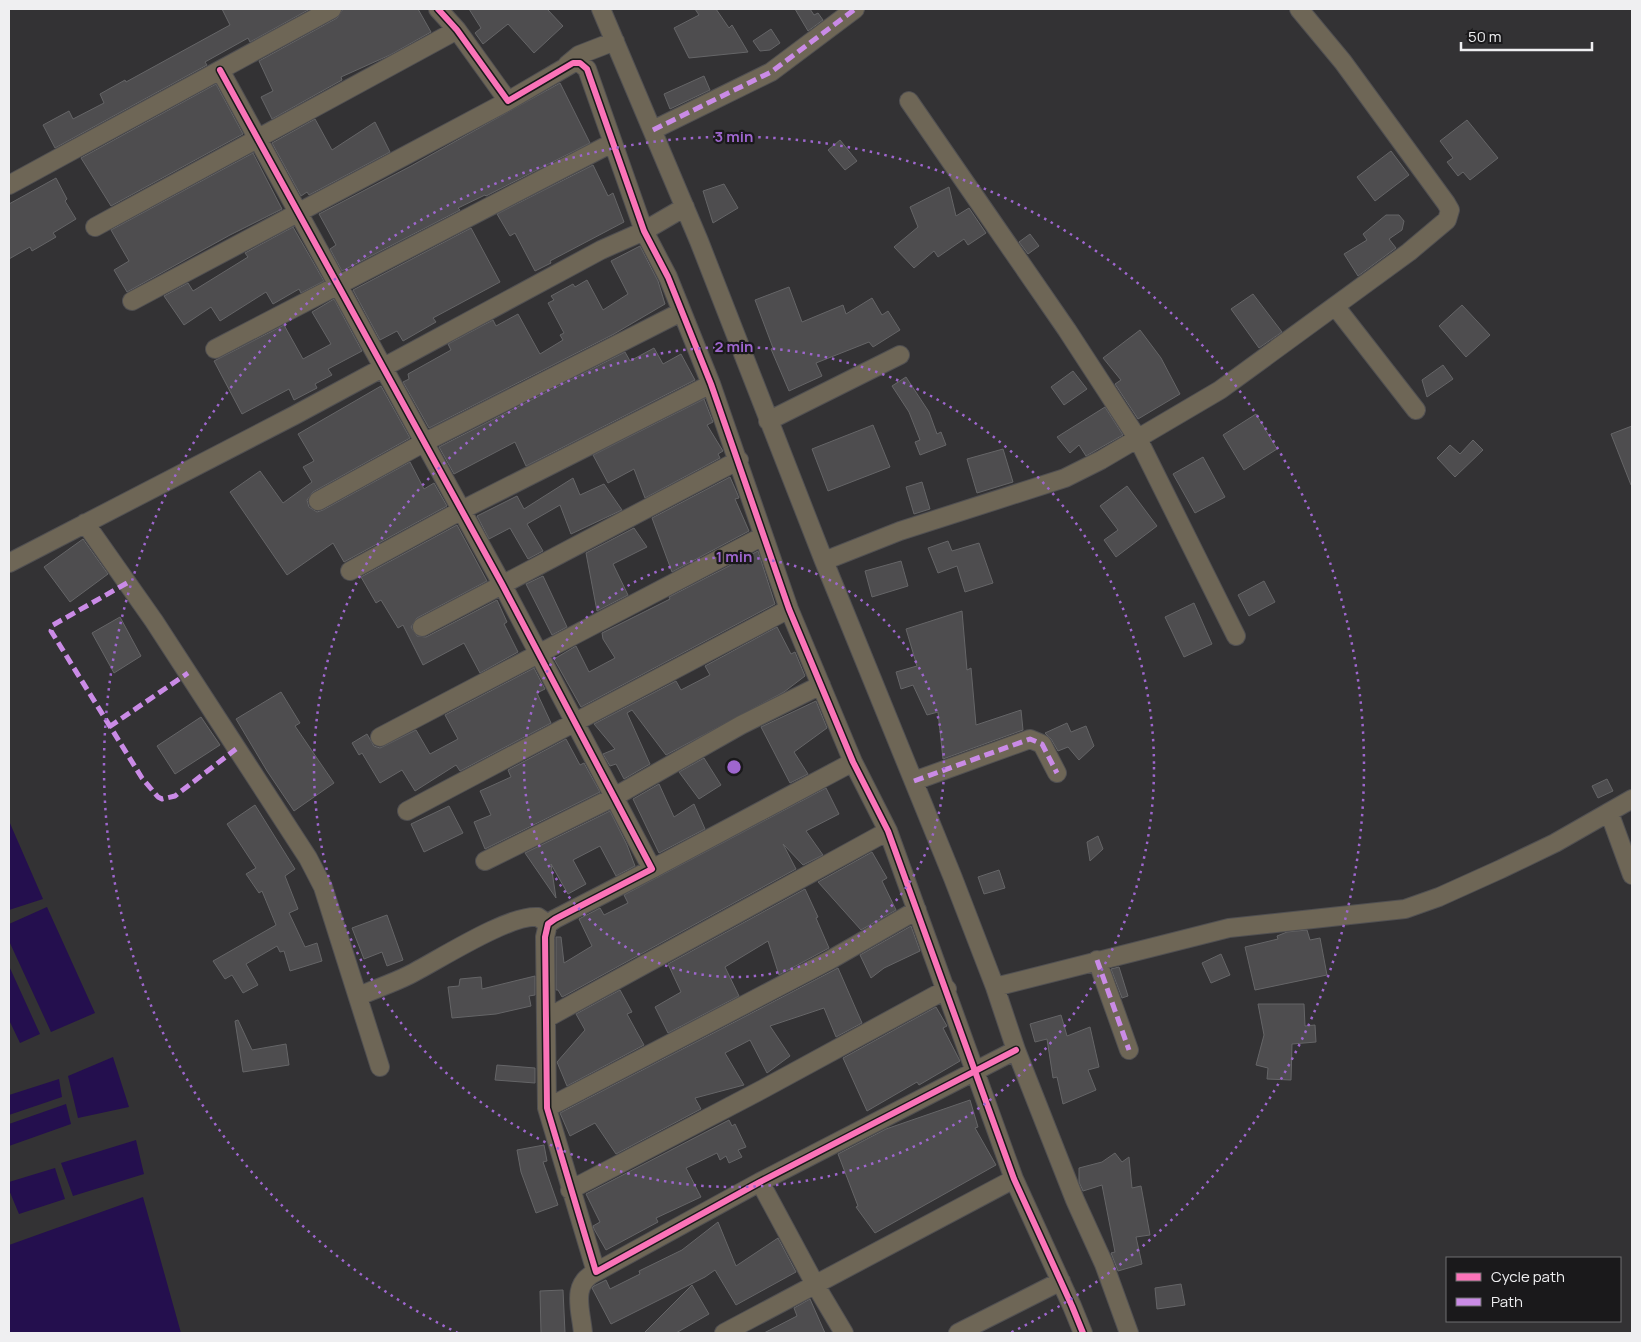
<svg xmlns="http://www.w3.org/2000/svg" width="1641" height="1342" font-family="Manrope,sans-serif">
<rect width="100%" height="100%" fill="#333234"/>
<path fill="#240f4e" d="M 9,821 L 43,899 L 9,910 Z
M 47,907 L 95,1013 L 51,1032 L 9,941 L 9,924 Z
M 9,966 L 40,1034 L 20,1043 L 9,1020 Z
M 113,1057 L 129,1107 L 78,1118 L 68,1076 Z
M 59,1079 L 62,1097 L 9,1115 L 9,1095 Z
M 66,1104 L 71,1124 L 9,1146 L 9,1124 Z
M 136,1140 L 144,1174 L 73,1196 L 61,1163 Z
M 55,1168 L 65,1199 L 19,1214 L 9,1190 L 9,1182 Z
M 143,1197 L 181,1333 L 9,1333 L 9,1245 Z"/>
<path fill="#4e4d4f" stroke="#656567" d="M 222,9 L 310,9 L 250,42 L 248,38 L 205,62 L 207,65 L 55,148 L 43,125 L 69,111 L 73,119 L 104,103 L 100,94 L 125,80 L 126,82 L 230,25 Z
M 343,9 L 418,9 L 431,32 L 390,55 L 341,77 L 342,80 L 272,119 L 261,97 L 273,91 L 259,61 L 337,18 Z
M 469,9 L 547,9 L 563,26 L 534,53 L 508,24 L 483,44 L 475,33 L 481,28 Z
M 695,9 L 716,9 L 729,28 L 732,25 L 748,52 L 689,58 L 674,28 L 699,15 Z
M 795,9 L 810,9 L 814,15 L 818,13 L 823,20 L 808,31 Z
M 771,29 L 780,43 L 770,50 L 760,51 L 753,41 Z
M 704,76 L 710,90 L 670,109 L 664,94 Z
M 560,83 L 590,143 L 486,196 L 485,195 L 458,208 L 460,210 L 342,271 L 330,249 L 336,245 L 319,214 L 411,166 Z
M 216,84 L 243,134 L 111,206 L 81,158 Z
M 315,119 L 332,150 L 375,122 L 390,152 L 309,195 L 307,192 L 301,196 L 272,143 Z
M 1467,120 L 1498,158 L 1470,180 L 1463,172 L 1458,176 L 1447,162 L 1453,158 L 1440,141 Z
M 840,140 L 857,161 L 845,170 L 828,150 Z
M 1391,151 L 1409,175 L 1375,201 L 1357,177 Z
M 253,153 L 282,209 L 230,235 L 127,292 L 114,270 L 129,261 L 111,230 Z
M 593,165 L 608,196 L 613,193 L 624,222 L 550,261 L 551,263 L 535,271 L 515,233 L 510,236 L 497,214 Z
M 56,178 L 67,199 L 65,201 L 76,219 L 53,233 L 56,237 L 32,251 L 30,247 L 9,259 L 9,204 Z
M 724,184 L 738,208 L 713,223 L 703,191 Z
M 949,187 L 956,216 L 969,208 L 986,233 L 968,245 L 964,239 L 938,257 L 934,251 L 914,268 L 894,247 L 918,227 L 910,207 Z
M 1386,215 L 1399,215 L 1404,221 L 1402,230 L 1389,239 L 1396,248 L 1358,276 L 1344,254 L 1367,240 L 1363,234 Z
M 293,227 L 324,281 L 301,293 L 299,289 L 273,304 L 266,292 L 220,321 L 211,307 L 184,325 L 164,296 L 188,283 L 193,291 L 248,257 L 245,253 Z
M 471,228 L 500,282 L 433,318 L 436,322 L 403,341 L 397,331 L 380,340 L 353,290 Z
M 1030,234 L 1039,246 L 1028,254 L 1019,242 Z
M 640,246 L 658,281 L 665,304 L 614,334 L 429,428 L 403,382 L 409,379 L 408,374 L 451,350 L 448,344 L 493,320 L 496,326 L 518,314 L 540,354 L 563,340 L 560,335 L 564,333 L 548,303 L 554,300 L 551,296 L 573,284 L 575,287 L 587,280 L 603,310 L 628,294 L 611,261 Z
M 789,287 L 802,322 L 843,305 L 846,314 L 872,298 L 882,315 L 888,311 L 900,330 L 873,347 L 869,342 L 816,363 L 822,376 L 789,391 L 771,349 L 773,348 L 755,300 Z
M 1253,294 L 1282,332 L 1259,348 L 1231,309 Z
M 334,299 L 362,351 L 328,369 L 332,375 L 315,384 L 317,388 L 294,400 L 289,389 L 242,414 L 214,361 L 284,325 L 303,359 L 331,344 L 312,312 Z
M 1462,305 L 1490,335 L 1466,357 L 1439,326 Z
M 1140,330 L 1161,358 L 1180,394 L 1138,419 L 1115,384 L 1121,380 L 1103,358 Z
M 654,348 L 663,364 L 681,354 L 695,380 L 528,465 L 526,466 L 515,442 L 454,474 L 439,447 L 625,352 L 630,361 Z
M 1443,365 L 1453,379 L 1427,397 L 1422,380 Z
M 1073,371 L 1087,389 L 1064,405 L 1051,387 Z
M 906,377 L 929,412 L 937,434 L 941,432 L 946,445 L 920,455 L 915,442 L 920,440 L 909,412 L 892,386 Z
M 381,386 L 410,438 L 313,492 L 307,500 L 309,507 L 317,512 L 323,510 L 410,462 L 424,489 L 434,483 L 447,506 L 344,562 L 333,543 L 287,575 L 230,492 L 260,471 L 283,503 L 312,482 L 303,467 L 314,461 L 298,434 Z
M 704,399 L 713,422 L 707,425 L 723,451 L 718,454 L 720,458 L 645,498 L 634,469 L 608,483 L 593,455 Z
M 1105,407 L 1123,435 L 1086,456 L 1079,445 L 1070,453 L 1057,437 Z
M 1256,414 L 1277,449 L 1244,470 L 1223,435 Z
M 873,425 L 890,467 L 828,491 L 812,449 Z
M 1632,426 L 1632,485 L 1631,485 L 1611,434 Z
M 1473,440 L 1483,450 L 1455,477 L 1437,458 L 1450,445 L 1460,454 Z
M 1003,449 L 1013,482 L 977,493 L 967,459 Z
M 1203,457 L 1225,497 L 1195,513 L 1173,474 Z
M 730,477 L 737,493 L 739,498 L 735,499 L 749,531 L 672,572 L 652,518 Z
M 573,478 L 580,495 L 604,484 L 622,510 L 571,534 L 560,505 L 527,524 L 543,551 L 528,559 L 510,528 L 489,539 L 477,516 L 517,496 L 524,509 Z
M 922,482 L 930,509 L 914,514 L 906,487 Z
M 1127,486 L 1157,526 L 1116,557 L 1104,540 L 1118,530 L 1100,506 Z
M 457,525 L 487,581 L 417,618 L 411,627 L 417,636 L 426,637 L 497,600 L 507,622 L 504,624 L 518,652 L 480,673 L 464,643 L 423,665 L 403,625 L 398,628 L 381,600 L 376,603 L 361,577 Z
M 634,528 L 647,547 L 613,564 L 628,595 L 597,611 L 586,553 Z
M 83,539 L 108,574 L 70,602 L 44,567 Z
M 948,541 L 952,551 L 979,543 L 993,583 L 965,592 L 957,566 L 938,573 L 928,548 Z
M 758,551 L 775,604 L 581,707 L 554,659 L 576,646 L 589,672 L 615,658 L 603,639 L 602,633 L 670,599 L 669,597 Z
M 901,561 L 908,586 L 872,597 L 865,571 Z
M 543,576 L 567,627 L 552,635 L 526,584 Z
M 1264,581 L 1275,602 L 1249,616 L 1238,595 Z
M 1194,603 L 1212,644 L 1184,657 L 1165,617 Z
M 962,611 L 967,670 L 971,668 L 976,725 L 1021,710 L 1023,730 L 943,759 L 938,712 L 927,715 L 913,685 L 901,689 L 896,672 L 917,666 L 906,629 Z
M 120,617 L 141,656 L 114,673 L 92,633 Z
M 777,627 L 791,654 L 795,652 L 805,676 L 784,692 L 666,755 L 632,710 L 627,713 L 650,764 L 624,779 L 616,764 L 610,766 L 603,754 L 615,749 L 594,724 L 676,681 L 681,690 L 710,675 L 705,666 Z
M 534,668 L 545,689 L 537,693 L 551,723 L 460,771 L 456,765 L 415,791 L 402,770 L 380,783 L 362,753 L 359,755 L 352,743 L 367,734 L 374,746 L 380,748 L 416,730 L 430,754 L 458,739 L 445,715 Z
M 281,692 L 300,723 L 295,726 L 334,783 L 294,811 L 267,771 L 236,719 Z
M 816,701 L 827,728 L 794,752 L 808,774 L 790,783 L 761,727 Z
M 201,717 L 220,745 L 175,774 L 157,746 Z
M 1067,723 L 1071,732 L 1086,726 L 1094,746 L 1079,760 L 1068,747 L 1058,751 L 1051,739 L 1045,733 Z
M 566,739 L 580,765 L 584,763 L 600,792 L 485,849 L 474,822 L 491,815 L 480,791 L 511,777 L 508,770 Z
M 704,758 L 721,785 L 699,799 L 679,772 Z
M 1607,779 L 1613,791 L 1598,798 L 1592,786 Z
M 659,784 L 674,817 L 694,804 L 705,829 L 659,853 L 633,799 Z
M 826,788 L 839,814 L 806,831 L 823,855 L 803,865 L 783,844 L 796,869 L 566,995 L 562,997 L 558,990 L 556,990 L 556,937 L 561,937 L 564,963 L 592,946 L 579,919 L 600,908 L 604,915 L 628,903 L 624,895 Z
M 255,805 L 295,869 L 285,876 L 298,909 L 289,913 L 305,947 L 317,943 L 322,961 L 290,971 L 284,951 L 280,952 L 277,946 L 246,964 L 258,985 L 243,993 L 232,975 L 225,979 L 213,961 L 276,925 L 262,891 L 259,893 L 246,874 L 256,868 L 227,824 Z
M 449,806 L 463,833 L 424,852 L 411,824 Z
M 610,811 L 627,845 L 635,866 L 616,876 L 600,846 L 573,860 L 586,884 L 568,894 L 551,864 L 556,898 L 525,853 Z
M 1098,836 L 1103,849 L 1090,861 L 1087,842 Z
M 872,852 L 887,878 L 882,881 L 896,910 L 861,930 L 818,882 Z
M 999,870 L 1005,888 L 984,894 L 978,877 Z
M 805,889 L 818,917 L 816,918 L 829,948 L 779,975 L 768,941 L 725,967 L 739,996 L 668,1033 L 655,1007 L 681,992 L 668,964 Z
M 387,915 L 403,960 L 387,966 L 382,952 L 364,959 L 352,928 Z
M 911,926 L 920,951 L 884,968 L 871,978 L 860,955 Z
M 1307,930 L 1310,940 L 1320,938 L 1327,975 L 1255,990 L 1245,947 L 1278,939 L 1277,936 L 1287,932 Z
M 1221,954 L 1230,975 L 1211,983 L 1202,963 Z
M 1119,967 L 1128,996 L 1122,998 L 1111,969 Z
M 838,968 L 862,1023 L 836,1037 L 824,1008 L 770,1026 L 790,1056 L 767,1073 L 750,1040 L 725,1053 L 744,1085 L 695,1098 L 701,1109 L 616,1154 L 595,1123 L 570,1136 L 560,1113 Z
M 535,976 L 535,995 L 529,996 L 531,1006 L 496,1014 L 452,1018 L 448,987 L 459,986 L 460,979 L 481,977 L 482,989 Z
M 620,990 L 632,1012 L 627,1014 L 644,1045 L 567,1086 L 557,1062 L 585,1030 L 576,1014 Z
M 1258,1004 L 1304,1004 L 1305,1026 L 1315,1025 L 1316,1042 L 1292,1044 L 1291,1080 L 1267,1079 L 1268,1068 L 1256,1065 L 1264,1035 Z
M 936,1007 L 947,1026 L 943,1028 L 960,1061 L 919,1085 L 917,1082 L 867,1111 L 843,1058 Z
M 1061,1015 L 1067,1036 L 1090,1027 L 1099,1067 L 1088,1070 L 1096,1090 L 1063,1104 L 1057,1077 L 1053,1078 L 1047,1039 L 1035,1042 L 1030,1024 Z
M 238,1020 L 252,1050 L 286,1044 L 289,1065 L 243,1072 L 235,1021 Z
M 497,1065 L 535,1068 L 535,1083 L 495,1080 Z
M 970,1100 L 978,1127 L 975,1128 L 996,1165 L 875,1233 L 856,1207 L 858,1206 L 838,1154 L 886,1129 Z
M 729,1120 L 732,1126 L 735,1124 L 746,1147 L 738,1150 L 742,1157 L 729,1163 L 726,1156 L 720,1160 L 717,1153 L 686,1168 L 701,1197 L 656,1218 L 658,1222 L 606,1250 L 594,1229 L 593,1226 L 600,1222 L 586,1194 Z
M 544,1145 L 547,1161 L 543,1162 L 558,1205 L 536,1213 L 521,1172 L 517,1150 Z
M 1115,1153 L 1122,1162 L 1129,1157 L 1132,1188 L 1141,1186 L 1150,1235 L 1136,1237 L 1142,1264 L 1118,1271 L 1111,1253 L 1115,1252 L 1102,1185 L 1083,1191 L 1079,1182 L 1079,1168 L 1102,1162 Z
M 718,1222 L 736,1266 L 778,1238 L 796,1272 L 736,1305 L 715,1270 L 705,1277 L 611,1324 L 592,1288 L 594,1286 L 606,1280 L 610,1289 L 640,1274 L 639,1271 L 682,1250 Z
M 1181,1284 L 1185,1305 L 1157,1309 L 1155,1288 Z
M 692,1285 L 709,1314 L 676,1333 L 644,1333 Z
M 563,1290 L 565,1333 L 541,1333 L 540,1291 Z
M 810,1299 L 825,1333 L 764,1333 L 797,1316 L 794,1308 Z"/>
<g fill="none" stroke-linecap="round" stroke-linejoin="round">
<defs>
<path id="minor" d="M 438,9 L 457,30 L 508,101 L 573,63 L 580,63 L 587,69 L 644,231 L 668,277 L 711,384 L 789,609 L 853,762 L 888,831 L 1014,1179 L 1072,1306 L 1083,1333
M 601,9 L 699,241 L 824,561 L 953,878 L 995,987 L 1016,1050 L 1075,1200 L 1104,1264 L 1129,1333
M 567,65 L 579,55 L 615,41
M 220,70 L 502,584 L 652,869 L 555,919 L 548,924 L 545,937 L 547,1108 L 596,1272 L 760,1182 L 1016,1050
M 909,101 L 1067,330 L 1138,439 L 1236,636
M 653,130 L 771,72 L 855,9
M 9,185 L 332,9
M 95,227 L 457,30
M 132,301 L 508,101
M 1335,306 L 1416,410
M 215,349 L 612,143
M 768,421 L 900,355
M 318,501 L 423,443 L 681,312
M 85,523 L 154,621 L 308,858 L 323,887 L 380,1067
M 824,561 L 900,531 L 1065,478 L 1101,460 L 1220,390 L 1409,252 L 1447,220 L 1450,210 L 1446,203 L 1343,62 L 1299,9
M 9,563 L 295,415 L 601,250 L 644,231 L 685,207
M 350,571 L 460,511 L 711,384
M 422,627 L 739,460
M 380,737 L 763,536
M 914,781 L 1030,739 L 1042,744 L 1057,773
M 407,811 L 789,609
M 1609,812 L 1632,875
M 485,861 L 614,797 L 741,725 L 821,685
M 652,869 L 853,762
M 1097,960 L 1129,1050
M 995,987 L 1229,928 L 1405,909 L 1439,897 L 1501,869 L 1555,843 L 1632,799
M 359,996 C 375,989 393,983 409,975 C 437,961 509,914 538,917 L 548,924
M 547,1018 L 888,831
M 547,1108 L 830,960 L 917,910
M 760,1182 L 816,1286 L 844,1333
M 570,1190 L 763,1089 L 947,989
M 583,1333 C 581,1310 570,1284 596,1272
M 724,1333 L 1014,1179
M 958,1333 L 1061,1281"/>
</defs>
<use href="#minor" stroke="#515052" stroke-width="20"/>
<use href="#minor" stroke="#6e6656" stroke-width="18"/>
<path stroke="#ca8be6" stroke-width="5" stroke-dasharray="10 5" stroke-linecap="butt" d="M 653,130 L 771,72 L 855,9
M 127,583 L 53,625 L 51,631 L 142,778 L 158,797 L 162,799 L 175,796 L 236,749
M 109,727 L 188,673
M 914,781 L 1030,739 L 1042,744 L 1057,773
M 1097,960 L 1129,1050"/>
<defs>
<path id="cycleway" d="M 438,9 L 457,30 L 508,101 L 573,63 L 580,63 L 587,69 L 644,231 L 668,277 L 711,384 L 789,609 L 853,762 L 888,831 L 1014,1179 L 1072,1306 L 1083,1333
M 220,70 L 502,584 L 652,869 L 555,919 L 548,924 L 545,937 L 547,1108 L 596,1272 L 760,1182 L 1016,1050"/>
</defs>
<use href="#cycleway" stroke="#1a191b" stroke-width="9"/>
<use href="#cycleway" stroke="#fb73b8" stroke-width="6"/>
</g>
<g fill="none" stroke="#9e66ce" stroke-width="2.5" stroke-dasharray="2.5 5">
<circle cx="734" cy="767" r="210"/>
<circle cx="734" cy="767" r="420"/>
<path d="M458 1333A630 630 0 1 1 1010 1333"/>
</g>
<circle cx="734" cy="767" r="8" fill="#9e66ce" stroke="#1a191b" stroke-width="2.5"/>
<g font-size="15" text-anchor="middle" font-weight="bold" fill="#9e66ce" stroke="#1a191b" stroke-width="4.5" stroke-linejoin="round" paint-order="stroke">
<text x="734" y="142">3 min</text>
<text x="734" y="352">2 min</text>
<text x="734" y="562">1 min</text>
</g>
<rect width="1641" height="1342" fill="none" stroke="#efeff1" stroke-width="20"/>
<rect x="1446" y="1257" width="175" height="65" fill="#1a191b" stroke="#6f6f71"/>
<rect x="1456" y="1273" width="25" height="8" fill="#fb73b8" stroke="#6f6f71"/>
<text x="1491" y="1282" font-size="15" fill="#efeff1">Cycle path</text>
<rect x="1456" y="1298" width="25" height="8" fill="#ca8be6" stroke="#6f6f71"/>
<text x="1491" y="1307" font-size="15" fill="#efeff1">Path</text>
<path d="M1461 42v8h131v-8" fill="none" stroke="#efeff1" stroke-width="2.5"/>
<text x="1468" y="42" font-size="15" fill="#efeff1" stroke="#1a191b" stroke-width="4" paint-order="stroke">50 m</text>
</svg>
